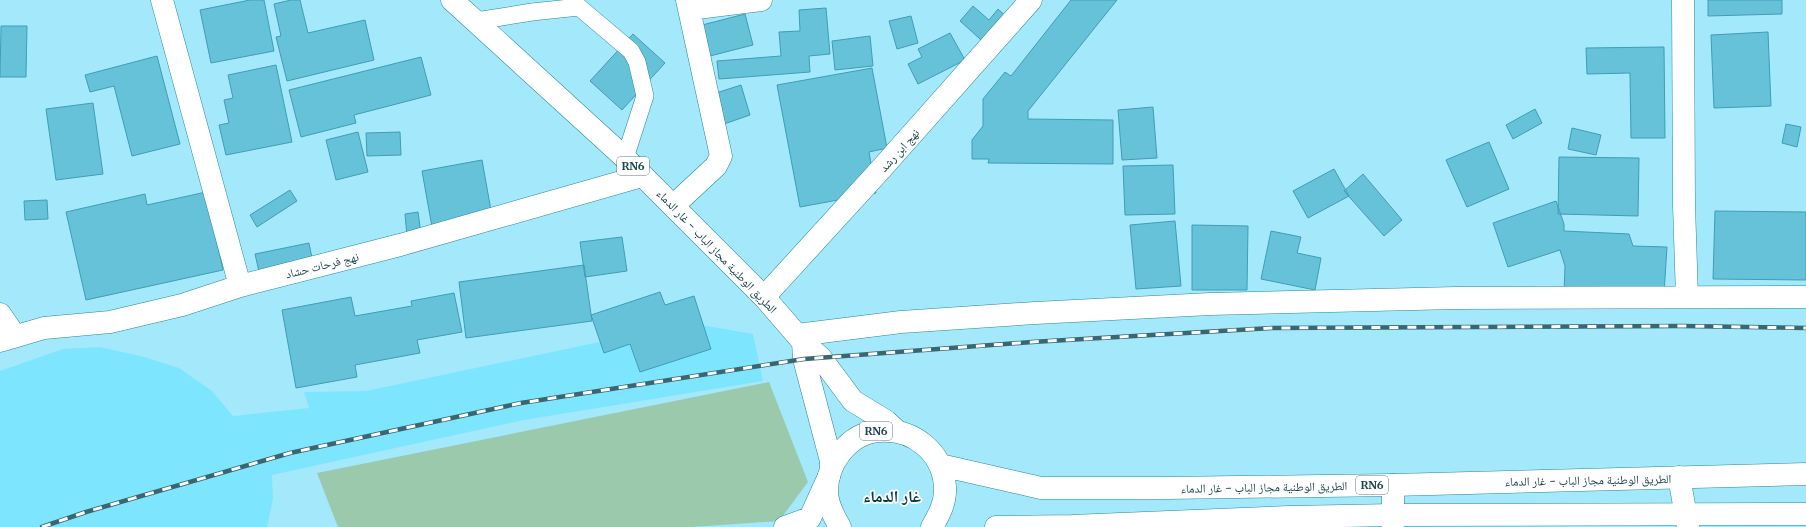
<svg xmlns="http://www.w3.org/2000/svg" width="1806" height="527" font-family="Merriweather,'Noto Naskh Arabic',serif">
<rect width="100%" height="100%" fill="#a3e9fb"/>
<path fill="#7ee5ff" d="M 690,323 L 753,334 L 763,381 L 524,420 L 272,475 L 273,499 L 267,527 L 0,527 L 0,371 L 63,349 L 100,347 L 144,357 L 179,368 L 212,391 L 233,416 L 309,408 L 304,392 L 366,391 Z"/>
<path fill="#9bc9ab" d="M 769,382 L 808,482 L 779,521 L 692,527 L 338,527 L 317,473 Z"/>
<path fill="#66c2d9" stroke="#409db3" d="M 250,0 L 264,0 L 274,51 L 211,63 L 200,10 Z
M 291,0 L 300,0 L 308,33 L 365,20 L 374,60 L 287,81 L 276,37 L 281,36 L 274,4 Z
M 1071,0 L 1117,0 L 1028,111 L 1028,119 L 1113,120 L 1113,164 L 988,163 L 989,159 L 972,159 L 972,140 L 983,126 L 983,99 L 1005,72 L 1011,76 Z
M 1708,0 L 1782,0 L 1782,14 L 1708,16 Z
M 973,6 L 989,20 L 998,9 L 1013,23 L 990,48 L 960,21 Z
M 826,8 L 830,54 L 809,56 L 810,72 L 719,79 L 717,61 L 781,56 L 779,32 L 800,31 L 799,10 Z
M 745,14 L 753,45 L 710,56 L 702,25 Z
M 911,16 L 918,43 L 897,49 L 889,21 Z
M 1,26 L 27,26 L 26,77 L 0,77 Z
M 1768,32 L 1771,106 L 1714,108 L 1711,35 Z
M 950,33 L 965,60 L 918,84 L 908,64 L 922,57 L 918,49 Z
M 633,34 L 665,63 L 622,110 L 590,81 Z
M 870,36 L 873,66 L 835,70 L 832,41 Z
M 1664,47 L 1665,138 L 1631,138 L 1630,73 L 1587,74 L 1586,48 Z
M 157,56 L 180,144 L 132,156 L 114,86 L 90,92 L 85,75 Z
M 421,57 L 431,95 L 354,115 L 356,123 L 301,137 L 289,90 Z
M 276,65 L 292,142 L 226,155 L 219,125 L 229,123 L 224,100 L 233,98 L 228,75 Z
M 872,68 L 887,148 L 869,152 L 876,193 L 800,207 L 777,85 Z
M 741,85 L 750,115 L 724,124 L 713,94 Z
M 93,103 L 103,174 L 56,180 L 46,109 Z
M 1153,107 L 1157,158 L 1122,160 L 1118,110 Z
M 1535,109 L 1542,123 L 1513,139 L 1506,125 Z
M 1786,124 L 1801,127 L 1797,147 L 1782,143 Z
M 1572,128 L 1601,135 L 1596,155 L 1568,149 Z
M 358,132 L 368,172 L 336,180 L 326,140 Z
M 400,132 L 401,155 L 367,156 L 366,133 Z
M 1489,142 L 1509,189 L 1467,207 L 1446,160 Z
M 1559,157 L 1639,158 L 1638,216 L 1558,214 Z
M 482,160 L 492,216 L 432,227 L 422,171 Z
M 1173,165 L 1175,214 L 1125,215 L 1123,166 Z
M 1334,169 L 1349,196 L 1308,218 L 1293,191 Z
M 1363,174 L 1402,220 L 1384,236 L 1344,191 Z
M 290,190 L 297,201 L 257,227 L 250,215 Z
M 206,192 L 223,270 L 86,300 L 66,212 L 145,194 L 147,205 Z
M 47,200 L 48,219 L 25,220 L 24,201 Z
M 1556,201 L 1564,224 L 1564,231 L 1629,234 L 1633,246 L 1667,247 L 1664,294 L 1564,294 L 1565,266 L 1560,250 L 1508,267 L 1493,223 Z
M 1715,211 L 1806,212 L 1806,280 L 1713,279 Z
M 418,212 L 421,234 L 407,236 L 405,214 Z
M 1175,221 L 1181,286 L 1136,289 L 1130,225 Z
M 1192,225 L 1248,226 L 1247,290 L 1192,290 Z
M 1271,231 L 1301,237 L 1297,253 L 1321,258 L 1315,290 L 1261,279 Z
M 622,237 L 627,271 L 585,277 L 580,242 Z
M 309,243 L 315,273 L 262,285 L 255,254 Z
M 584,265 L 592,321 L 466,338 L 459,282 Z
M 660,292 L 665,305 L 694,296 L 711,349 L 640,372 L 630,344 L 604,353 L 591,315 Z
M 454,293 L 462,332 L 417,340 L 420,353 L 355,365 L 357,377 L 296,388 L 282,310 L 351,297 L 355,316 L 412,306 L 411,301 Z"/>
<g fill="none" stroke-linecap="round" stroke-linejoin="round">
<defs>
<path id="lane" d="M 476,21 L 532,12 L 579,7 L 631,51 L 637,62 L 645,96 L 625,158"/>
<path id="street" d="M 162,0 L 240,286
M 1683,0 L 1684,205 L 1687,297
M 689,9 L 761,0
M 673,206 L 716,166 L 721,156 L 687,0
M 764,297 L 881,169 L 1031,0
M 0,314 L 15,336
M 797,335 L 901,322 L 1035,313 L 1210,304 L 1456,298 L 1806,297
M 0,341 L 44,328 L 110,322 L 182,305 L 240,286 L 400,245 L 642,176
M 1679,477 L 1688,527
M 785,527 L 810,518 L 829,476"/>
<path id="secondary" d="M 1393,485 L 1393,527"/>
<path id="primary" d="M 452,0 L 625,158 L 764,297 L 803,342 L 821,358 L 853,401 L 886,421 L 898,432
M 803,342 L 804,359 L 831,461 L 831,468
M 940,465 L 1041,488 L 1166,488 L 1393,485 L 1806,474
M 840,527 C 834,517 828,506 827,493 C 826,465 848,433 879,431 C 913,428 943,452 945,487 C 946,502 939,515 932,527
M 996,527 L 1072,526 L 1289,517 L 1394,515 L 1806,514"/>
</defs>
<use href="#lane" stroke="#27899e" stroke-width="18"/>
<use href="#street" stroke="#27899e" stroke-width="23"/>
<use href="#secondary" stroke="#27899e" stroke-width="23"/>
<use href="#primary" stroke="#27899e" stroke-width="23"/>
<use href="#lane" stroke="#fff" stroke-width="17"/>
<use href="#street" stroke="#fff" stroke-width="22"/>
<use href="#secondary" stroke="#fff" stroke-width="22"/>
<use href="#primary" stroke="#fff" stroke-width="22"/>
<defs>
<path id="rail" d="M 42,527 L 86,512 L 290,453 L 521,403 L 804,359 L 1032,342 L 1272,328 L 1682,326 L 1806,328"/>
</defs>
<use href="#rail" stroke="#396671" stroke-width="4.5"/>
<use href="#rail" stroke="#fdfdfd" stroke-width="3" stroke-dasharray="9" stroke-linecap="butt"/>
</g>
<g text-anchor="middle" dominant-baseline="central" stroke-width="3.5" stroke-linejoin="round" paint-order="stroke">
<g fill="#fdfdfd" stroke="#607b81" stroke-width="1">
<rect x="617" y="157" width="32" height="18" rx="3"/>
<rect x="860" y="422" width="32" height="18" rx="3"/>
<rect x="1356" y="476" width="32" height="18" rx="3"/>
</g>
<g font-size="11" font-weight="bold" fill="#1d434c">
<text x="633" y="166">RN6</text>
<text x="876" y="431">RN6</text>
<text x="1372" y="485">RN6</text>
</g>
<g font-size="12" fill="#1d434c" stroke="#fdfdfd">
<text transform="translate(899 150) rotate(-48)">نهج ابن رشد</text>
<text transform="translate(717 251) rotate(46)">الطريق الوطنية مجاز الباب - غار الدماء</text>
<text transform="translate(322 265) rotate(-14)">نهج فرحات حشاد</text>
<text transform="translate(1588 480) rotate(-1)">الطريق الوطنية مجاز الباب - غار الدماء</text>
<text transform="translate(1264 487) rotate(-1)">الطريق الوطنية مجاز الباب - غار الدماء</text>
</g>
<g font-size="16" font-weight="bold" fill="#043b45" stroke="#fdfdfd">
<text x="892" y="496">غار الدماء</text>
</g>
</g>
</svg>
